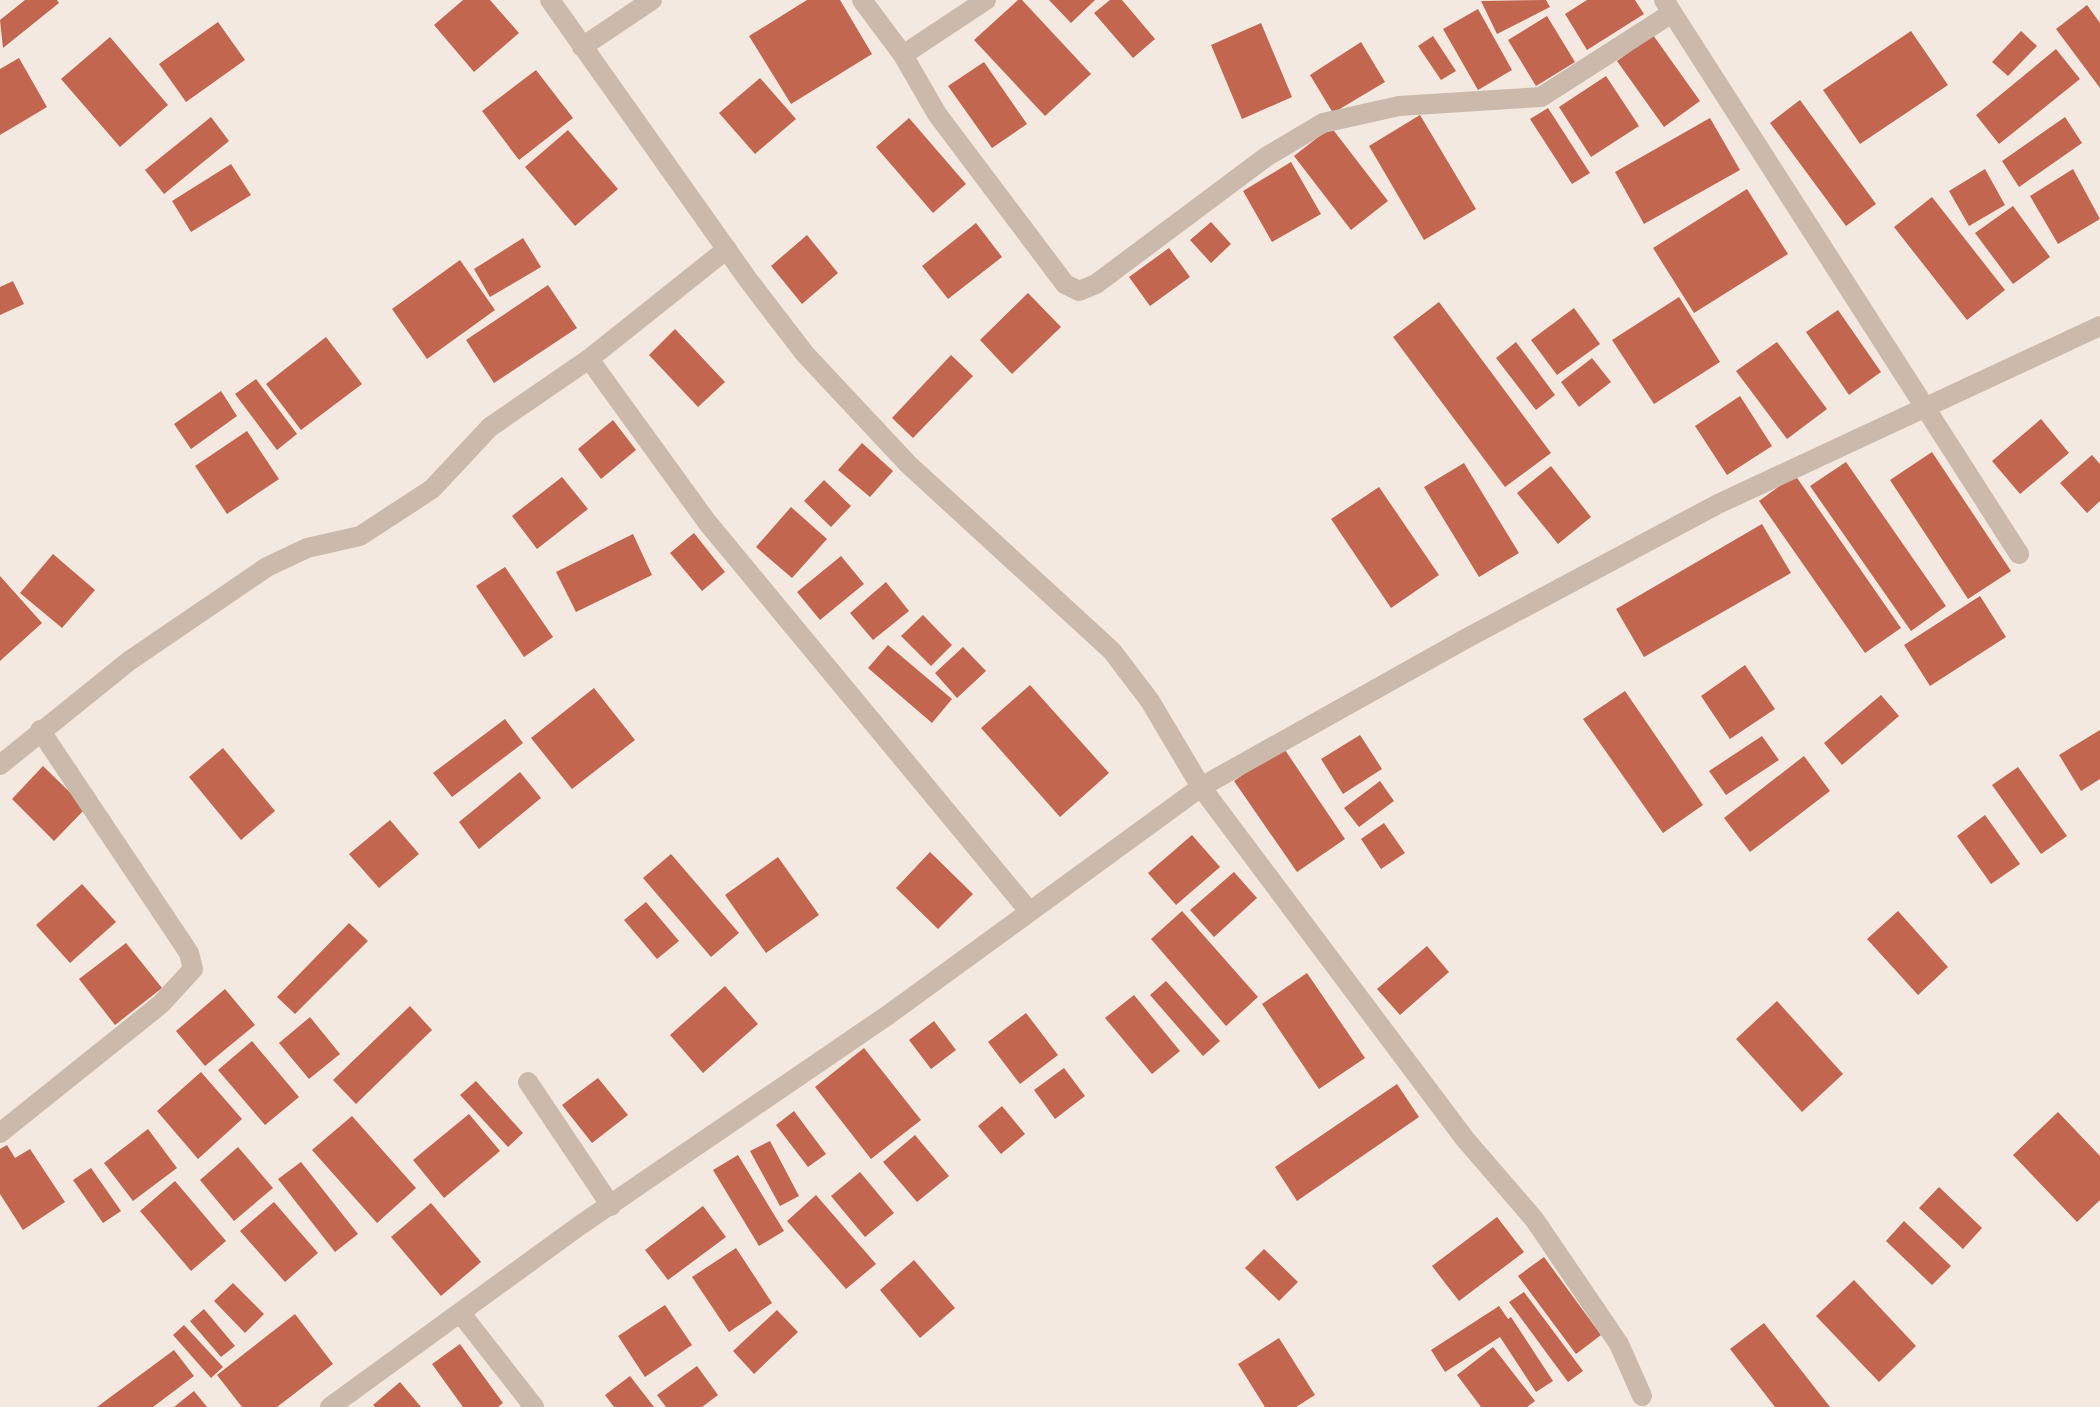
<svg xmlns="http://www.w3.org/2000/svg" width="2100" height="1407" font-family="'Fira Sans',sans-serif">
<rect width="100%" height="100%" fill="#f3e9e0"/>
<path fill="#c2664f" d="M 25,0 L 57,0 L 59,3 L 3,48 L 0,20 Z
M 463,0 L 490,0 L 519,33 L 474,72 L 434,25 Z
M 807,0 L 840,0 L 872,54 L 791,104 L 749,36 Z
M 1018,0 L 1022,0 L 1091,74 L 1045,116 L 974,40 Z
M 1049,0 L 1095,0 L 1071,23 Z
M 1110,0 L 1122,0 L 1155,39 L 1133,58 L 1094,13 Z
M 1546,0 L 1550,7 L 1497,34 L 1481,1 Z
M 1587,0 L 1635,0 L 1644,14 L 1587,50 L 1565,14 Z
M 2087,5 L 2100,23 L 2100,88 L 2056,29 Z
M 1478,9 L 1512,70 L 1478,90 L 1443,29 Z
M 1547,16 L 1575,62 L 1536,86 L 1508,40 Z
M 218,22 L 245,60 L 186,102 L 159,64 Z
M 1261,23 L 1292,97 L 1242,119 L 1211,45 Z
M 1911,31 L 1948,85 L 1860,144 L 1823,90 Z
M 2021,31 L 2037,46 L 2008,76 L 1992,62 Z
M 1653,35 L 1700,101 L 1664,127 L 1617,61 Z
M 1433,36 L 1456,71 L 1441,80 L 1418,46 Z
M 110,37 L 168,105 L 120,147 L 61,79 Z
M 1361,42 L 1385,82 L 1333,113 L 1310,75 Z
M 2056,49 L 2080,79 L 1999,144 L 1976,115 Z
M 19,58 L 47,107 L 0,135 L 0,69 Z
M 984,62 L 1027,124 L 992,148 L 948,86 Z
M 536,70 L 573,118 L 519,160 L 482,111 Z
M 1606,76 L 1639,126 L 1591,157 L 1559,107 Z
M 760,78 L 796,119 L 755,154 L 719,113 Z
M 1800,100 L 1876,204 L 1846,226 L 1770,123 Z
M 1548,108 L 1590,173 L 1572,184 L 1530,119 Z
M 1420,115 L 1476,209 L 1424,240 L 1369,146 Z
M 211,117 L 229,141 L 164,194 L 145,170 Z
M 2065,117 L 2082,143 L 2019,187 L 2002,161 Z
M 909,118 L 966,184 L 933,213 L 876,147 Z
M 1710,118 L 1740,170 L 1644,224 L 1615,172 Z
M 1331,127 L 1388,201 L 1351,230 L 1294,156 Z
M 568,130 L 618,189 L 575,226 L 525,167 Z
M 1291,162 L 1321,214 L 1272,242 L 1243,191 Z
M 231,164 L 251,195 L 191,232 L 172,201 Z
M 1985,169 L 2005,205 L 1969,226 L 1949,191 Z
M 2073,169 L 2100,219 L 2058,244 L 2030,196 Z
M 1747,189 L 1788,254 L 1694,313 L 1653,248 Z
M 1932,197 L 2005,290 L 1967,320 L 1894,227 Z
M 2013,206 L 2050,257 L 2013,284 L 1975,233 Z
M 1211,222 L 1231,244 L 1211,263 L 1190,240 Z
M 976,223 L 1002,257 L 948,299 L 922,266 Z
M 807,235 L 838,273 L 802,304 L 771,266 Z
M 523,238 L 541,267 L 490,297 L 474,269 Z
M 1169,248 L 1190,277 L 1150,306 L 1129,277 Z
M 460,260 L 495,310 L 427,359 L 392,309 Z
M 13,281 L 24,304 L 0,315 L 0,287 Z
M 548,285 L 577,328 L 494,383 L 466,340 Z
M 1028,293 L 1061,327 L 1012,374 L 980,340 Z
M 1679,297 L 1720,362 L 1654,404 L 1612,340 Z
M 1439,302 L 1551,453 L 1505,487 L 1393,337 Z
M 1574,308 L 1600,344 L 1557,375 L 1531,340 Z
M 1838,310 L 1881,372 L 1849,395 L 1806,332 Z
M 675,329 L 725,382 L 698,407 L 649,355 Z
M 326,337 L 362,384 L 301,430 L 266,384 Z
M 1516,342 L 1555,395 L 1536,410 L 1496,358 Z
M 1777,342 L 1827,409 L 1787,439 L 1736,371 Z
M 951,355 L 973,376 L 913,438 L 892,418 Z
M 1592,358 L 1611,382 L 1579,407 L 1561,382 Z
M 256,379 L 297,434 L 277,450 L 235,394 Z
M 221,391 L 237,416 L 191,449 L 174,424 Z
M 1740,396 L 1772,446 L 1727,475 L 1695,426 Z
M 2041,419 L 2069,453 L 2020,494 L 1992,461 Z
M 613,420 L 636,450 L 601,479 L 578,449 Z
M 247,431 L 279,479 L 227,514 L 195,466 Z
M 862,443 L 893,471 L 870,497 L 838,470 Z
M 1932,452 L 2011,571 L 1968,599 L 1890,480 Z
M 2092,455 L 2100,464 L 2100,501 L 2087,513 L 2060,483 Z
M 1846,462 L 1946,606 L 1911,631 L 1810,486 Z
M 1464,463 L 1519,553 L 1479,577 L 1424,487 Z
M 1551,466 L 1591,517 L 1558,544 L 1517,493 Z
M 1795,475 L 1901,628 L 1865,653 L 1759,501 Z
M 562,477 L 588,509 L 537,549 L 512,516 Z
M 824,480 L 851,506 L 831,527 L 804,501 Z
M 1379,487 L 1439,575 L 1391,608 L 1331,519 Z
M 791,507 L 827,539 L 792,578 L 756,547 Z
M 1762,524 L 1791,573 L 1644,657 L 1616,609 Z
M 694,533 L 725,572 L 702,591 L 670,553 Z
M 633,534 L 652,575 L 576,612 L 556,572 Z
M 53,554 L 95,590 L 62,628 L 20,593 Z
M 841,556 L 864,584 L 820,620 L 797,592 Z
M 505,567 L 553,637 L 524,657 L 476,586 Z
M 0,576 L 42,623 L 0,661 Z
M 886,582 L 909,611 L 873,640 L 850,613 Z
M 1980,596 L 2006,637 L 1930,686 L 1904,645 Z
M 923,615 L 952,645 L 931,666 L 901,636 Z
M 888,645 L 952,699 L 932,723 L 868,668 Z
M 963,647 L 986,671 L 957,698 L 935,673 Z
M 1745,665 L 1775,709 L 1730,739 L 1701,696 Z
M 1030,685 L 1109,773 L 1060,817 L 981,728 Z
M 594,688 L 635,740 L 572,789 L 531,738 Z
M 1625,691 L 1703,805 L 1663,833 L 1583,719 Z
M 1881,695 L 1899,716 L 1842,765 L 1824,743 Z
M 505,719 L 523,743 L 452,797 L 433,773 Z
M 2100,730 L 2100,779 L 2081,791 L 2059,755 Z
M 1360,735 L 1382,769 L 1343,794 L 1321,759 Z
M 1762,736 L 1779,760 L 1726,795 L 1709,771 Z
M 1283,747 L 1345,839 L 1297,872 L 1234,781 Z
M 223,748 L 275,811 L 241,840 L 189,777 Z
M 1804,756 L 1830,791 L 1750,852 L 1724,818 Z
M 43,766 L 86,808 L 54,841 L 12,799 Z
M 2018,767 L 2067,836 L 2041,854 L 1992,785 Z
M 520,772 L 541,798 L 479,849 L 459,822 Z
M 1380,781 L 1394,801 L 1359,827 L 1344,808 Z
M 1985,815 L 2020,864 L 1991,884 L 1957,836 Z
M 390,820 L 419,854 L 379,888 L 349,854 Z
M 1384,823 L 1405,853 L 1381,869 L 1361,839 Z
M 1192,835 L 1220,867 L 1176,905 L 1148,873 Z
M 930,852 L 973,894 L 938,929 L 896,888 Z
M 671,854 L 739,933 L 711,957 L 643,878 Z
M 778,857 L 819,915 L 766,953 L 725,895 Z
M 1234,872 L 1257,898 L 1214,937 L 1190,910 Z
M 82,884 L 116,922 L 70,963 L 36,925 Z
M 646,902 L 679,941 L 657,959 L 624,920 Z
M 1182,911 L 1258,997 L 1226,1026 L 1151,939 Z
M 1898,911 L 1948,967 L 1918,995 L 1867,939 Z
M 349,923 L 368,941 L 295,1014 L 277,997 Z
M 126,943 L 162,988 L 115,1025 L 79,979 Z
M 1427,946 L 1449,972 L 1400,1015 L 1377,989 Z
M 1307,973 L 1365,1058 L 1319,1089 L 1262,1004 Z
M 1166,981 L 1220,1041 L 1203,1056 L 1150,995 Z
M 725,986 L 758,1024 L 703,1073 L 670,1035 Z
M 225,989 L 255,1025 L 205,1066 L 176,1031 Z
M 1134,995 L 1180,1051 L 1152,1074 L 1105,1018 Z
M 1777,1001 L 1843,1074 L 1802,1112 L 1736,1039 Z
M 410,1006 L 432,1030 L 356,1104 L 333,1080 Z
M 1026,1013 L 1058,1055 L 1020,1084 L 988,1042 Z
M 310,1017 L 340,1054 L 309,1079 L 279,1043 Z
M 934,1021 L 956,1050 L 931,1069 L 909,1040 Z
M 252,1041 L 299,1097 L 265,1125 L 218,1070 Z
M 864,1048 L 921,1120 L 871,1159 L 815,1087 Z
M 1064,1068 L 1085,1096 L 1055,1119 L 1034,1090 Z
M 201,1072 L 242,1119 L 198,1159 L 157,1111 Z
M 598,1078 L 628,1115 L 592,1143 L 562,1105 Z
M 476,1081 L 523,1133 L 508,1147 L 460,1095 Z
M 1397,1084 L 1419,1117 L 1297,1201 L 1275,1167 Z
M 1002,1106 L 1025,1134 L 1001,1154 L 978,1126 Z
M 794,1111 L 826,1154 L 808,1167 L 776,1125 Z
M 2058,1112 L 2100,1156 L 2100,1200 L 2077,1222 L 2013,1155 Z
M 469,1114 L 500,1151 L 444,1198 L 413,1160 Z
M 352,1116 L 416,1188 L 377,1223 L 312,1150 Z
M 148,1129 L 177,1168 L 133,1201 L 104,1163 Z
M 915,1135 L 949,1176 L 917,1202 L 883,1162 Z
M 770,1141 L 799,1196 L 780,1206 L 750,1151 Z
M 7,1145 L 15,1158 L 30,1149 L 65,1202 L 23,1230 L 0,1194 L 0,1149 Z
M 238,1147 L 273,1188 L 234,1221 L 200,1180 Z
M 738,1155 L 784,1231 L 759,1246 L 713,1170 Z
M 301,1162 L 358,1234 L 335,1252 L 278,1179 Z
M 91,1168 L 121,1211 L 103,1223 L 73,1180 Z
M 860,1172 L 894,1213 L 865,1237 L 831,1196 Z
M 175,1181 L 226,1241 L 191,1271 L 140,1211 Z
M 1939,1187 L 1982,1228 L 1963,1249 L 1919,1208 Z
M 816,1195 L 876,1264 L 846,1289 L 787,1221 Z
M 274,1202 L 318,1253 L 285,1282 L 240,1231 Z
M 431,1203 L 481,1262 L 441,1296 L 391,1237 Z
M 703,1206 L 726,1237 L 668,1280 L 645,1250 Z
M 1497,1217 L 1524,1252 L 1459,1301 L 1432,1266 Z
M 1904,1221 L 1951,1266 L 1932,1285 L 1886,1241 Z
M 736,1248 L 772,1303 L 729,1332 L 692,1277 Z
M 1264,1249 L 1298,1282 L 1279,1301 L 1245,1268 Z
M 1544,1257 L 1601,1335 L 1576,1354 L 1518,1276 Z
M 914,1260 L 955,1308 L 920,1338 L 880,1290 Z
M 1854,1280 L 1916,1346 L 1879,1382 L 1816,1316 Z
M 233,1283 L 264,1314 L 245,1333 L 214,1301 Z
M 1524,1292 L 1583,1371 L 1568,1382 L 1509,1302 Z
M 665,1305 L 692,1345 L 645,1377 L 618,1336 Z
M 1499,1306 L 1508,1319 L 1511,1317 L 1553,1381 L 1536,1392 L 1500,1337 L 1445,1372 L 1431,1350 Z
M 204,1309 L 235,1346 L 221,1357 L 190,1321 Z
M 777,1310 L 798,1332 L 754,1374 L 733,1351 Z
M 295,1314 L 333,1364 L 277,1407 L 242,1407 L 217,1375 Z
M 1764,1323 L 1830,1407 L 1775,1407 L 1730,1349 Z
M 184,1325 L 223,1367 L 211,1378 L 173,1335 Z
M 1279,1338 L 1315,1395 L 1296,1407 L 1265,1407 L 1238,1364 Z
M 460,1344 L 503,1403 L 498,1407 L 463,1407 L 432,1364 Z
M 1493,1347 L 1535,1401 L 1527,1407 L 1481,1407 L 1457,1375 Z
M 174,1350 L 194,1376 L 153,1407 L 97,1407 Z
M 697,1366 L 718,1395 L 702,1407 L 666,1407 L 657,1395 Z
M 630,1376 L 654,1407 L 614,1407 L 605,1395 Z
M 400,1382 L 421,1407 L 375,1407 L 373,1405 Z
M 194,1391 L 207,1407 L 174,1407 Z"/>
<g fill="none" stroke-linecap="round" stroke-linejoin="round">
<path stroke="#cbb9ac" stroke-width="20" d="M 550,0 L 749,281 L 805,354 L 908,464 L 1112,651 L 1150,701 L 1201,787 L 1465,1139 L 1534,1219 L 1619,1344 L 1642,1396
M 862,0 L 903,55 L 937,114 L 1065,284 L 1079,291 L 1096,284 L 1266,157 L 1323,123 L 1399,106 L 1541,97 L 1672,13
M 1664,0 L 2019,554
M 582,47 L 652,0
M 903,55 L 986,0
M 589,359 L 707,522 L 1029,911
M 0,765 L 129,661 L 267,567 L 307,548 L 360,536 L 432,489 L 490,427 L 589,359 L 727,249
M 528,1082 L 611,1206
M 0,1133 L 161,1004 L 193,969 L 189,953 L 40,730
M 462,1315 L 534,1407
M 330,1407 L 579,1226 L 888,1015 L 1201,787 L 1467,638 L 1718,504 L 2100,326"/>
</g>
</svg>
